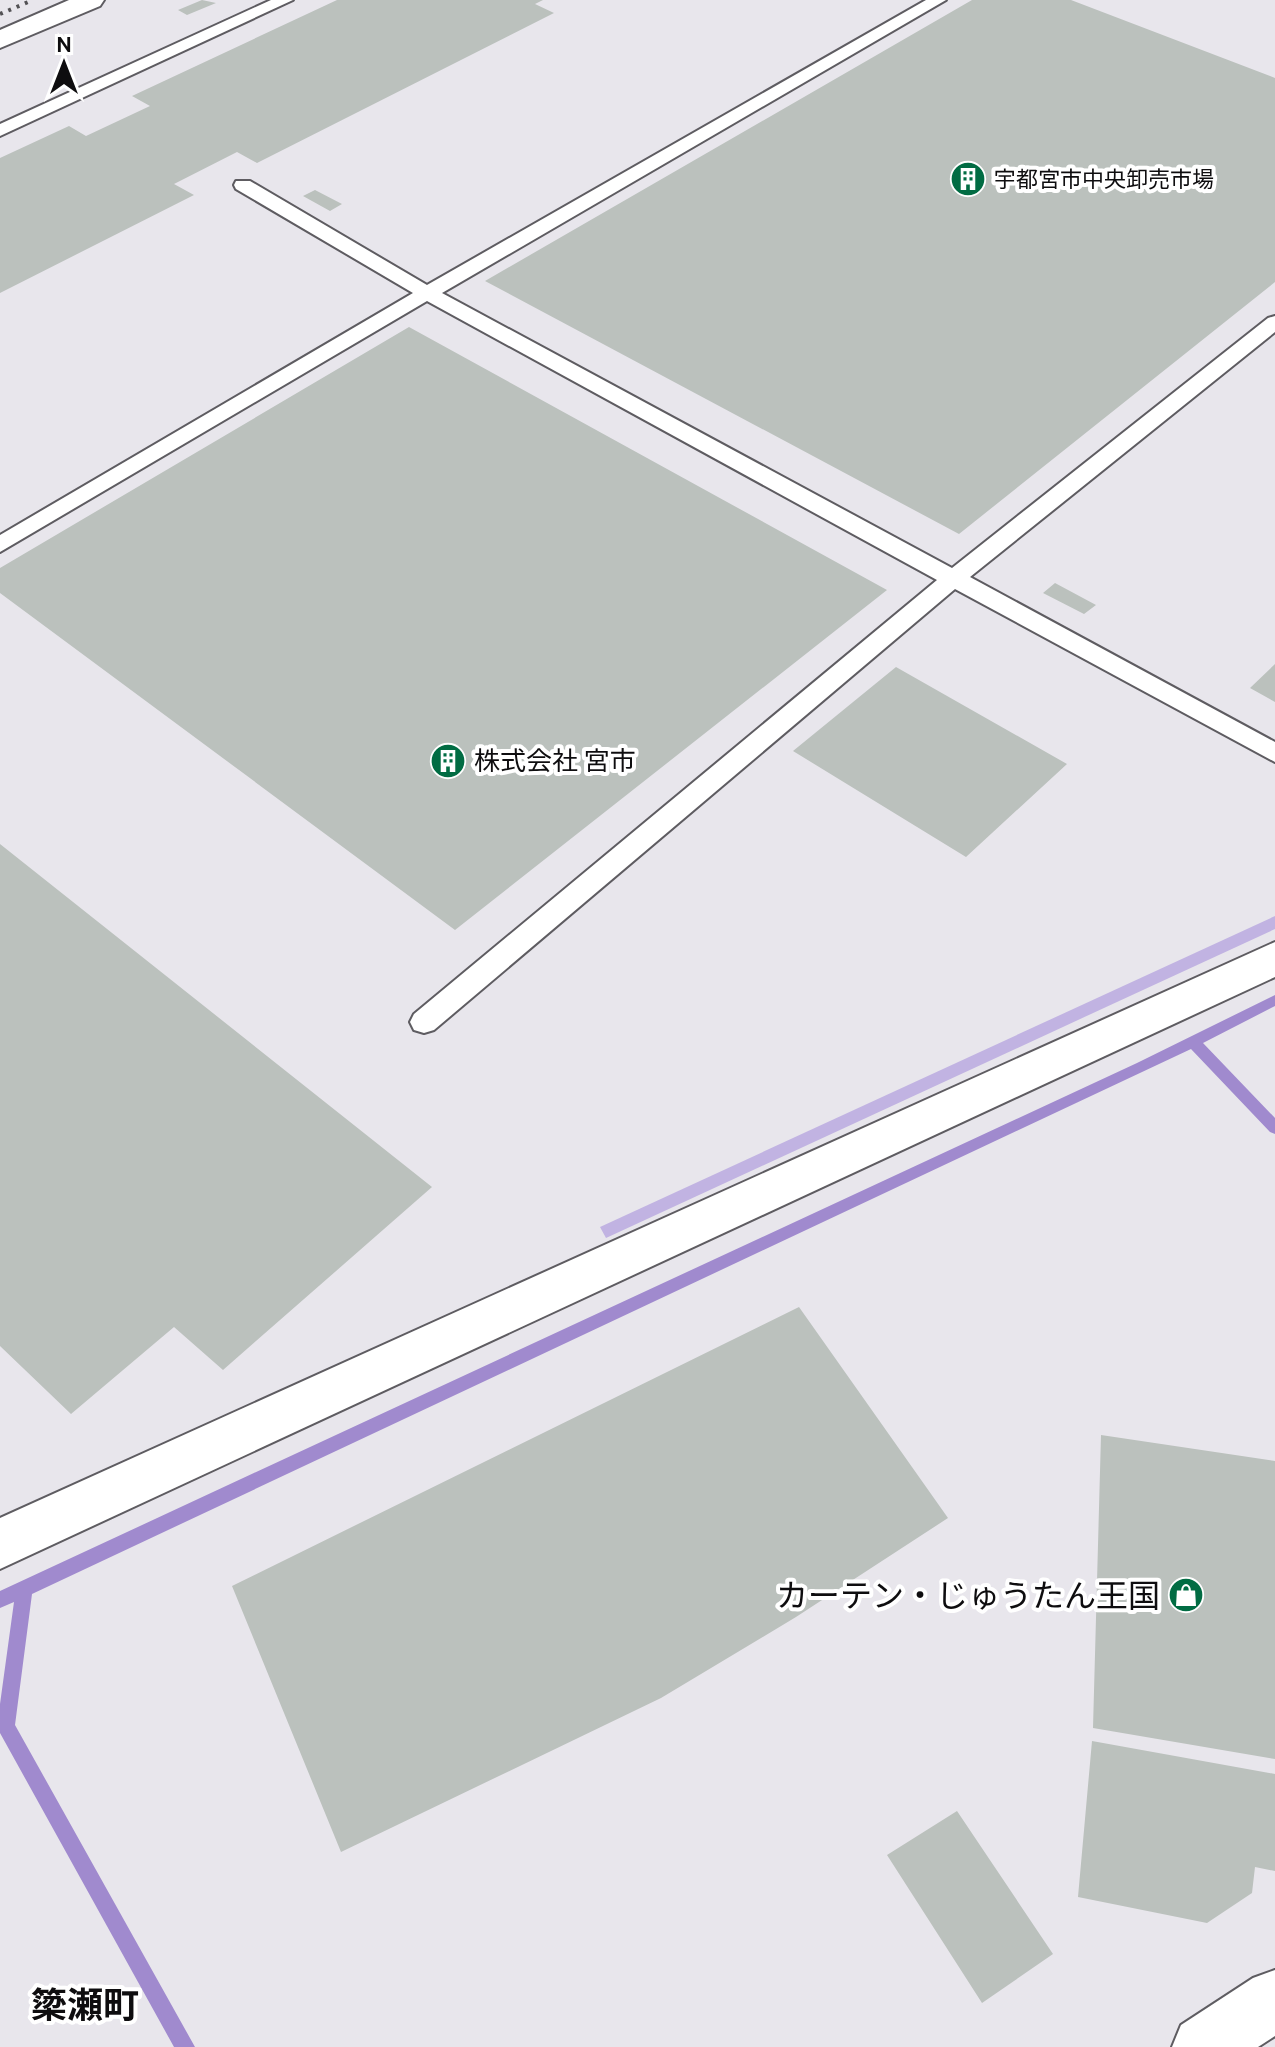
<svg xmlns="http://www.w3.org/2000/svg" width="1275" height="2047" font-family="Cabin,'Noto Sans JP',sans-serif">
<rect width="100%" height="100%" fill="#e8e6ec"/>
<path fill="#c1b3e2" d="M 1275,916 L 1275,929 L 606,1238 L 600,1227 Z"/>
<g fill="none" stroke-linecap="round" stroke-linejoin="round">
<path fill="#a08ace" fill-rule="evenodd" d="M 1275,995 L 1275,1006 L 1203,1043 L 1275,1118 L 1275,1134 L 1270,1132 L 1191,1049 L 32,1594 L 15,1725 L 195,2047 L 174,2047 L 0,1733 L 0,1704 L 14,1602 L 0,1608 L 0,1591 L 1137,1063 Z"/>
</g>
<path fill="#bbc1bd" d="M 202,0 L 216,3 L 187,15 L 178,10 Z
M 337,0 L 543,0 L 535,4 L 554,13 L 257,163 L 237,152 L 174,184 L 194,195 L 0,293 L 0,158 L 69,126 L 86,136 L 150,106 L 132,96 Z
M 972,0 L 1071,0 L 1275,78 L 1275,282 L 959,534 L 485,281 Z
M 315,190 L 342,204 L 330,211 L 303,196 Z
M 409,327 L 887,590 L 455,930 L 0,593 L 0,568 Z
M 1055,583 L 1096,605 L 1084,614 L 1043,593 Z
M 1275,664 L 1275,702 L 1250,688 Z
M 896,667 L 1067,764 L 966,857 L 793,751 Z
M 0,844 L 432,1187 L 223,1370 L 174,1327 L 71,1414 L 0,1346 Z
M 799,1307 L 948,1518 L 796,1617 L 661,1698 L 341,1852 L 232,1586 Z
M 1101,1435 L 1275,1461 L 1275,1759 L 1093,1728 Z
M 1092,1741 L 1275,1774 L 1275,1871 L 1255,1867 L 1252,1893 L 1207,1923 L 1078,1897 Z
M 957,1811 L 1053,1954 L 982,2003 L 887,1855 Z"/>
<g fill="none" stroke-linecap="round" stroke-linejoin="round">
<defs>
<path id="service" d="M 271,0 L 293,0 L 0,136 L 0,124 Z
M 926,0 L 946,0 L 442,293 L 952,568 L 1268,318 L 1275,316 L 1275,332 L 970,577 L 1275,742 L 1275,762 L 955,589 L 434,1030 L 424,1033 L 414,1030 L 410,1022 L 414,1014 L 937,580 L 427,301 L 0,552 L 0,535 L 413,293 L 236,189 L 234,185 L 236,181 L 250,181 L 427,285 Z"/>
<path id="minor" d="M 69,0 L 104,0 L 100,6 L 0,48 L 0,30 Z
M 1275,942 L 1275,977 L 0,1569 L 0,1518 Z"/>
<path id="trunk" d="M 1275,1970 L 1275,2036 L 1258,2047 L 1172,2047 L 1181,2025 L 1253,1978 Z"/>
</defs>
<use href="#service" stroke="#5e5c61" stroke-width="4"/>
<use href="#minor" stroke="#5e5c61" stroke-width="4"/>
<use href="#trunk" stroke="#5e5c61" stroke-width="4"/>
<use href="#service" fill="#fff" fill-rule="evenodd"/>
<use href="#minor" fill="#fff" fill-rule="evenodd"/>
<use href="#trunk" fill="#fff" fill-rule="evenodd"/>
<path stroke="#525154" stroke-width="4" stroke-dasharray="3 6" stroke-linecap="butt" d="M 0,14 L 33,0"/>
</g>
<defs>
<symbol id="building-disc" viewBox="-11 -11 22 22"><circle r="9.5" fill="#016c43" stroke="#fff"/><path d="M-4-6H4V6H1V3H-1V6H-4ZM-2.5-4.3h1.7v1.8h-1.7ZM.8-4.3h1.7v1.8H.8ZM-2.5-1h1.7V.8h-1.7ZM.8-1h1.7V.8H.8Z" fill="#fff"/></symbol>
<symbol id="shop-disc" viewBox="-11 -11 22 22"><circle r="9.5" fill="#016c43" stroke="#fff"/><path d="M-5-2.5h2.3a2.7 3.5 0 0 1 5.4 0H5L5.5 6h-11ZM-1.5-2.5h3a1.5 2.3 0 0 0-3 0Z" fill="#fff"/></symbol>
</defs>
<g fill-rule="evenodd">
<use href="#building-disc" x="948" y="159" width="40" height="40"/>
<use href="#building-disc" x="428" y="741" width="40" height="40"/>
<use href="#shop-disc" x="1166" y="1575" width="40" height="40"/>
</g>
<g text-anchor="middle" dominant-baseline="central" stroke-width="8" stroke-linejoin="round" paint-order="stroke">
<g font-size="22" fill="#0e0d0f" stroke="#fff" text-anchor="start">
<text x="994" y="179">宇都宮市中央卸売市場</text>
</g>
<g font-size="26" fill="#0e0d0f" stroke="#fff" text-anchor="start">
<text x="474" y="761">株式会社 宮市</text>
</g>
<g font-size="32" fill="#0e0d0f" stroke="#fff" text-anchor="end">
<text x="1160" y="1595">カーテン・じゅうたん王国</text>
</g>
<g font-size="36" font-weight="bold" fill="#0e0d0f" stroke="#fff">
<text x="85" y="2005">簗瀬町</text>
</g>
</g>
<g transform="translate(64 64)" stroke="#ffffff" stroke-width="6" paint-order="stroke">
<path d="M0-6L14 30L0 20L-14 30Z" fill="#0e0d0f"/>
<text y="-12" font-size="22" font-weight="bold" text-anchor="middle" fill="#0e0d0f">N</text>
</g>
</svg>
